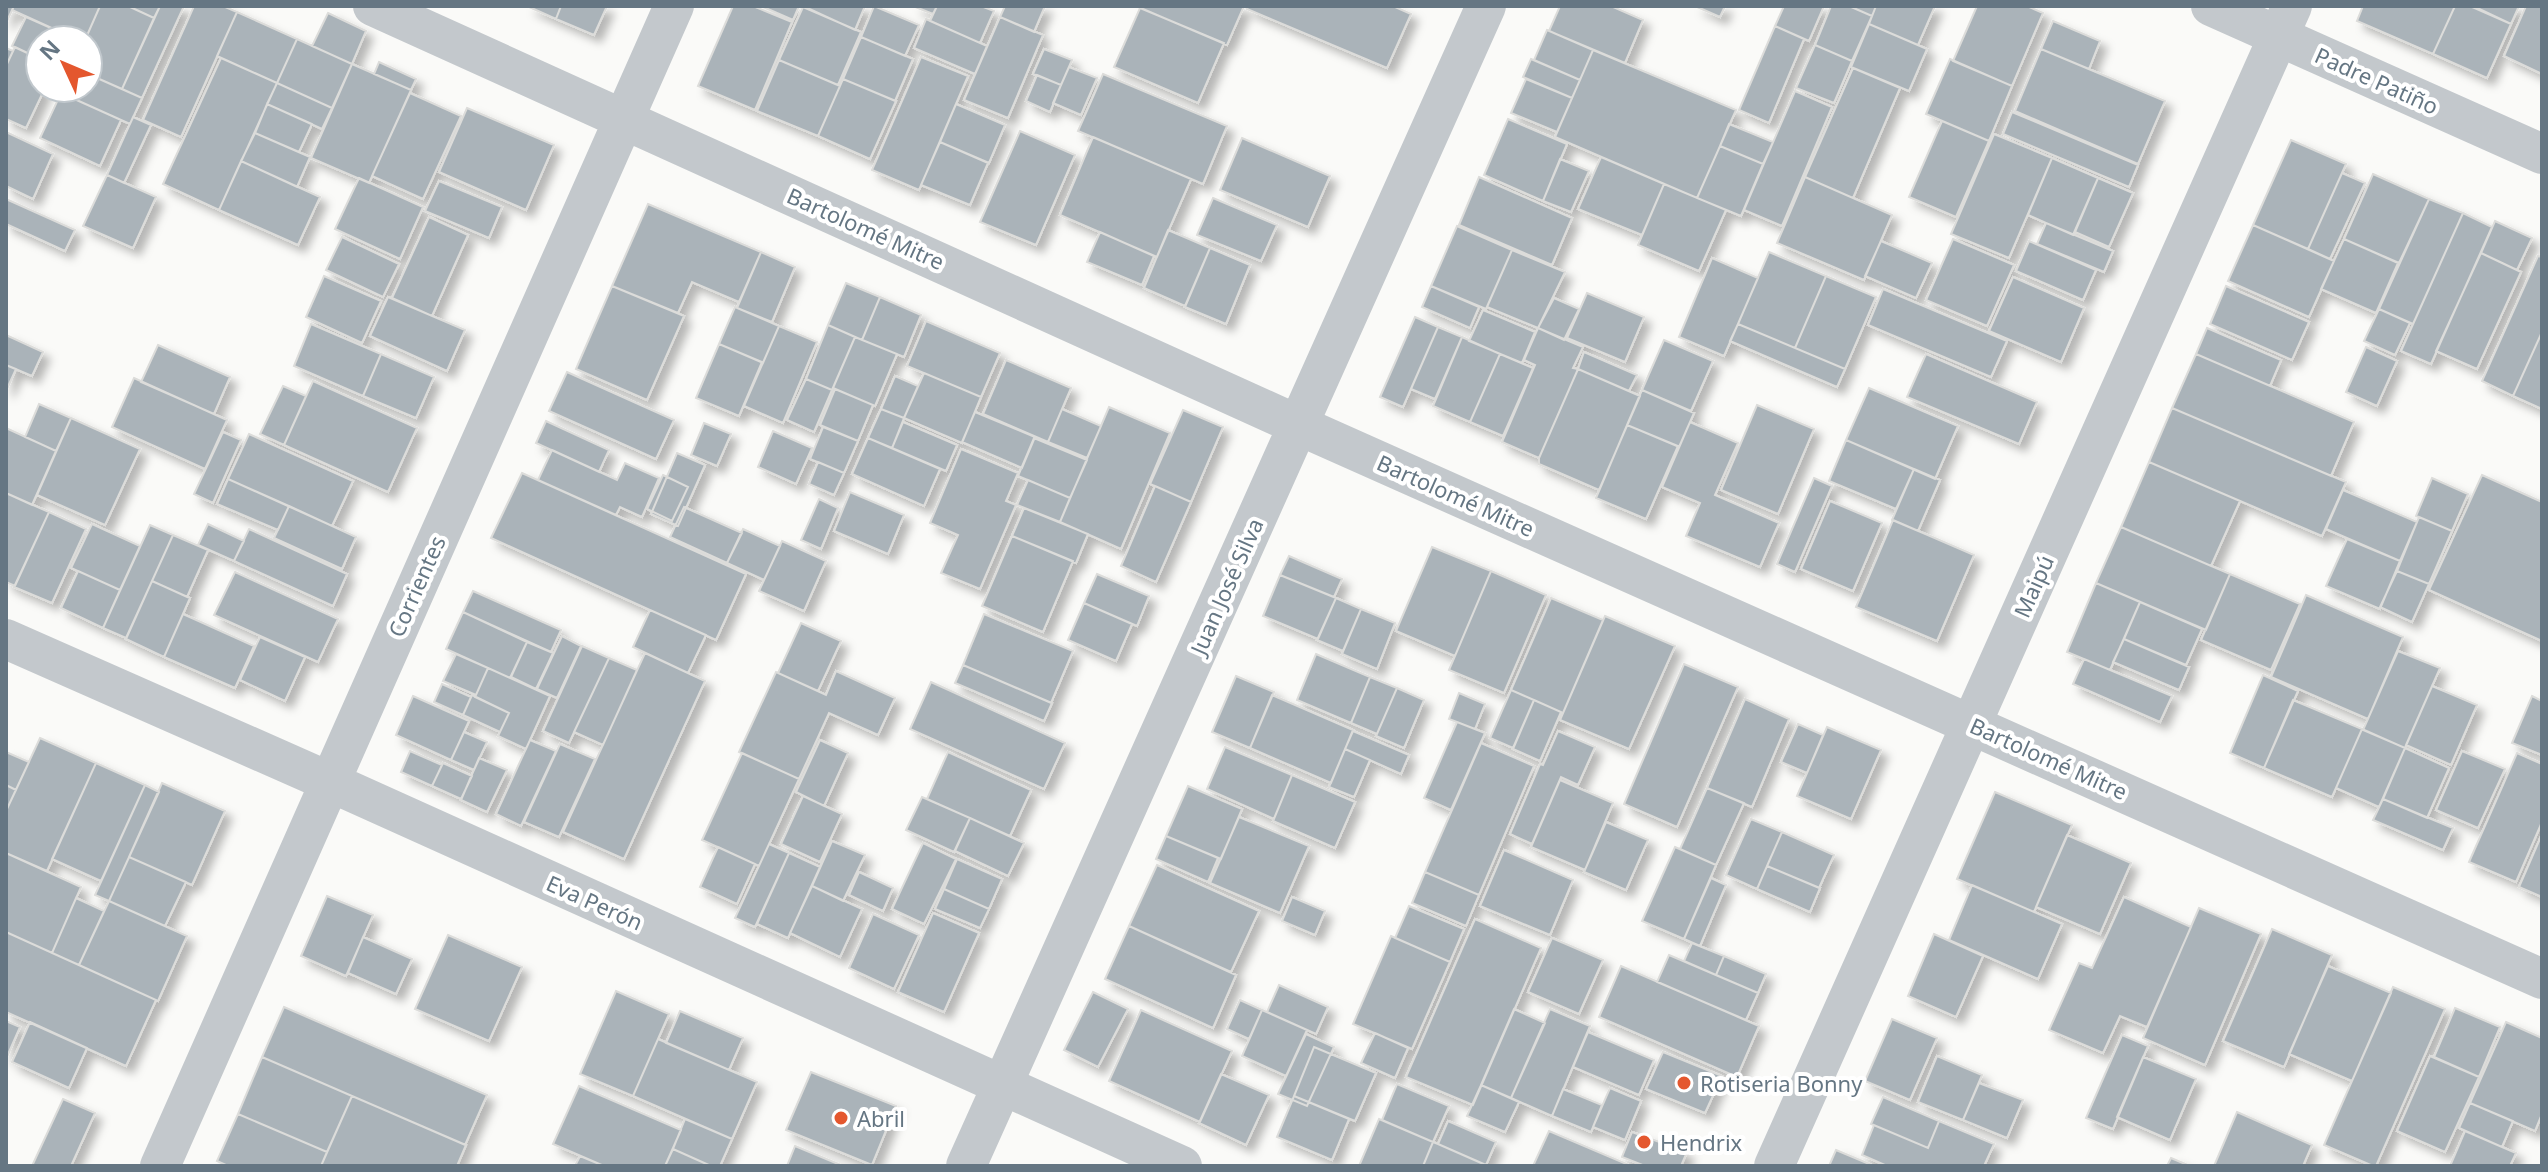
<svg xmlns="http://www.w3.org/2000/svg" width="2548" height="1172" font-family="'Noto Sans',sans-serif">
<defs>
<filter id="shadow"><feDropShadow dx="7" dy="7" stdDeviation="4" flood-color="#0004"/></filter>
</defs>
<rect width="100%" height="100%" fill="#fafaf8"/>
<path fill="#aab3b9" stroke="#dcdcda" stroke-width="2" filter="url(#shadow)" d="M 6,6 L 14,6 L 6,23 Z
M 14,6 L 100,6 L 85,40 L 78,40 L 12,10 Z
M 100,6 L 128,6 L 154,18 L 122,89 L 88,74 L 88,40 L 85,40 Z
M 128,6 L 160,6 L 154,18 Z
M 160,6 L 184,6 L 142,98 L 122,89 Z
M 194,6 L 223,6 L 237,12 L 181,137 L 143,120 Z
M 527,6 L 561,6 L 556,19 Z
M 561,6 L 607,6 L 594,35 L 556,19 Z
M 733,6 L 753,6 L 792,22 L 755,110 L 698,86 Z
M 761,6 L 799,6 L 793,20 Z
M 803,6 L 865,6 L 855,30 Z
M 874,6 L 919,25 L 905,56 L 861,37 Z
M 913,6 L 937,6 L 933,14 Z
M 937,6 L 981,6 L 994,11 L 980,43 L 930,21 Z
M 1005,6 L 1045,6 L 1034,32 L 1000,17 Z
M 1136,6 L 1244,6 L 1227,45 Z
M 1248,6 L 1393,6 L 1411,14 L 1387,68 L 1247,9 Z
M 1560,6 L 1611,6 L 1643,20 L 1625,63 L 1549,31 Z
M 1695,6 L 1725,6 L 1720,17 Z
M 1784,6 L 1824,6 L 1809,41 L 1775,26 Z
M 1831,6 L 1849,6 L 1872,16 L 1852,61 L 1815,45 Z
M 1849,6 L 1876,6 L 1872,16 Z
M 1876,6 L 1935,6 L 1918,45 L 1869,24 Z
M 1977,6 L 2027,6 L 2043,13 L 2012,86 L 1953,61 Z
M 2363,6 L 2455,6 L 2433,54 L 2357,21 Z
M 2455,6 L 2470,6 L 2511,24 L 2487,78 L 2433,54 Z
M 2473,6 L 2519,6 L 2511,24 Z
M 2526,6 L 2542,6 L 2542,74 L 2504,56 Z
M 803,7 L 861,32 L 838,85 L 779,60 Z
M 1140,8 L 1224,43 L 1198,103 L 1114,67 Z
M 237,12 L 297,39 L 277,83 L 217,56 Z
M 328,13 L 366,31 L 352,64 L 312,46 Z
M 26,17 L 69,36 L 67,40 L 40,40 L 40,59 L 12,46 Z
M 1000,17 L 1043,35 L 1008,118 L 964,100 Z
M 926,19 L 987,46 L 975,74 L 914,48 Z
M 2053,21 L 2100,41 L 2089,69 L 2041,49 Z
M 1869,24 L 1927,49 L 1909,91 L 1851,67 Z
M 1775,26 L 1804,39 L 1769,123 L 1739,110 Z
M 1547,30 L 1593,50 L 1580,80 L 1534,60 Z
M 861,37 L 913,59 L 895,101 L 843,79 Z
M 297,39 L 352,64 L 332,108 L 277,83 Z
M 1815,45 L 1852,61 L 1834,103 L 1796,88 Z
M 15,47 L 40,59 L 40,88 L 45,88 L 26,128 L 6,119 L 6,66 Z
M 6,48 L 13,51 L 6,66 Z
M 1044,49 L 1072,60 L 1061,85 L 1033,74 Z
M 2041,49 L 2165,101 L 2138,164 L 2015,111 Z
M 1593,50 L 1736,110 L 1697,198 L 1555,137 Z
M 921,57 L 968,76 L 919,190 L 872,170 Z
M 221,58 L 277,83 L 219,210 L 163,184 Z
M 1531,59 L 1580,80 L 1572,98 L 1523,77 Z
M 1950,59 L 2012,86 L 1989,141 L 1926,114 Z
M 779,60 L 840,86 L 818,136 L 757,111 Z
M 379,62 L 416,79 L 411,90 L 374,74 Z
M 352,64 L 411,90 L 369,183 L 311,158 Z
M 1069,67 L 1097,78 L 1081,115 L 1053,103 Z
M 1853,68 L 1900,88 L 1853,198 L 1805,177 Z
M 88,74 L 142,98 L 130,124 L 61,93 L 63,88 L 88,88 Z
M 1103,74 L 1227,126 L 1203,184 L 1078,131 Z
M 1037,75 L 1061,85 L 1050,112 L 1026,101 Z
M 843,79 L 896,101 L 870,159 L 818,136 Z
M 1526,79 L 1572,98 L 1557,132 L 1511,113 Z
M 277,83 L 332,108 L 322,129 L 267,104 Z
M 1795,91 L 1832,107 L 1782,226 L 1744,210 Z
M 61,93 L 121,120 L 100,166 L 40,138 Z
M 410,93 L 461,116 L 423,199 L 372,176 Z
M 267,104 L 312,124 L 299,152 L 255,133 Z
M 956,104 L 1005,125 L 989,163 L 940,142 Z
M 467,108 L 554,145 L 526,210 L 439,172 Z
M 2012,112 L 2138,165 L 2129,187 L 2003,134 Z
M 133,117 L 151,125 L 124,183 L 107,175 Z
M 1508,119 L 1567,144 L 1543,201 L 1484,175 Z
M 1942,121 L 1989,141 L 1956,217 L 1909,197 Z
M 1729,124 L 1773,142 L 1763,164 L 1720,146 Z
M 1020,131 L 1075,155 L 1036,245 L 980,222 Z
M 6,132 L 53,154 L 33,199 L 6,186 Z
M 255,133 L 310,157 L 297,187 L 241,161 Z
M 1994,134 L 2052,158 L 2009,258 L 1951,234 Z
M 1093,137 L 1191,179 L 1157,257 L 1060,215 Z
M 1242,138 L 1330,176 L 1308,227 L 1220,190 Z
M 2291,140 L 2346,164 L 2308,249 L 2253,225 Z
M 940,142 L 988,163 L 970,205 L 921,185 Z
M 1720,146 L 1763,164 L 1741,216 L 1697,198 Z
M 1601,157 L 1664,184 L 1642,235 L 1578,209 Z
M 2052,158 L 2098,178 L 2073,235 L 2028,215 Z
M 1560,159 L 1589,171 L 1571,212 L 1543,201 Z
M 241,161 L 320,197 L 298,245 L 219,210 Z
M 2342,173 L 2365,183 L 2330,259 L 2308,249 Z
M 2373,174 L 2429,199 L 2399,263 L 2344,239 Z
M 107,175 L 156,197 L 133,248 L 83,226 Z
M 1479,177 L 1572,218 L 1552,265 L 1459,225 Z
M 1805,177 L 1892,215 L 1864,280 L 1777,243 Z
M 359,178 L 423,207 L 400,259 L 335,229 Z
M 2098,178 L 2133,193 L 2109,247 L 2075,232 Z
M 439,181 L 502,207 L 489,238 L 425,211 Z
M 1664,184 L 1726,210 L 1699,271 L 1638,245 Z
M 1213,198 L 1277,225 L 1261,261 L 1197,235 Z
M 6,199 L 75,230 L 65,251 L 6,224 Z
M 2429,199 L 2463,213 L 2413,324 L 2379,309 Z
M 648,204 L 761,252 L 739,302 L 692,282 L 678,313 L 612,286 Z
M 2463,213 L 2492,227 L 2431,364 L 2401,351 Z
M 429,217 L 468,235 L 432,316 L 392,298 Z
M 2495,221 L 2532,238 L 2517,270 L 2481,253 Z
M 2046,223 L 2113,251 L 2104,272 L 2037,244 Z
M 2253,225 L 2334,261 L 2309,317 L 2228,281 Z
M 1457,226 L 1512,250 L 1486,309 L 1431,286 Z
M 1168,230 L 1210,248 L 1185,306 L 1144,288 Z
M 1100,232 L 1154,256 L 1142,285 L 1087,262 Z
M 342,237 L 399,264 L 383,297 L 326,270 Z
M 1953,239 L 2014,265 L 1987,326 L 1926,300 Z
M 2344,239 L 2398,263 L 2376,313 L 2321,289 Z
M 1881,241 L 1932,263 L 1916,298 L 1865,276 Z
M 2029,241 L 2096,270 L 2083,300 L 2016,271 Z
M 1210,248 L 1250,265 L 1226,324 L 1185,307 Z
M 1512,250 L 1565,272 L 1538,328 L 1487,307 Z
M 761,252 L 795,267 L 772,322 L 737,308 Z
M 1769,252 L 1826,276 L 1795,348 L 1738,324 Z
M 2481,253 L 2521,272 L 2477,369 L 2436,351 Z
M 2538,256 L 2542,257 L 2542,332 L 2513,396 L 2482,381 Z
M 1712,258 L 1758,278 L 1724,356 L 1679,337 Z
M 324,276 L 381,301 L 362,343 L 306,317 Z
M 1826,276 L 1876,297 L 1845,369 L 1795,348 Z
M 2013,277 L 2084,308 L 2061,362 L 1989,331 Z
M 846,283 L 880,297 L 862,340 L 828,325 Z
M 612,286 L 684,316 L 647,400 L 576,369 Z
M 1431,286 L 1479,307 L 1470,328 L 1422,307 Z
M 2226,286 L 2309,322 L 2292,360 L 2210,324 Z
M 1883,289 L 2007,341 L 1991,377 L 1868,325 Z
M 1587,293 L 1644,317 L 1625,362 L 1567,338 Z
M 388,297 L 465,330 L 447,371 L 370,336 Z
M 880,297 L 921,315 L 904,357 L 862,340 Z
M 1554,298 L 1579,309 L 1564,340 L 1538,328 Z
M 735,307 L 779,326 L 763,363 L 719,344 Z
M 2379,309 L 2410,323 L 2395,355 L 2364,341 Z
M 1483,310 L 1535,332 L 1522,363 L 1469,341 Z
M 1415,317 L 1438,327 L 1403,407 L 1380,397 Z
M 926,321 L 1000,353 L 981,397 L 907,366 Z
M 311,324 L 381,354 L 363,396 L 294,366 Z
M 1738,324 L 1845,369 L 1837,387 L 1730,341 Z
M 828,325 L 855,337 L 832,390 L 806,379 Z
M 779,326 L 817,342 L 783,423 L 744,406 Z
M 1438,327 L 1462,337 L 1435,399 L 1411,389 Z
M 1538,328 L 1583,347 L 1573,368 L 1578,369 L 1539,458 L 1502,442 L 1535,365 L 1524,360 Z
M 2207,328 L 2281,360 L 2270,386 L 2196,354 Z
M 2542,332 L 2542,409 L 2513,396 Z
M 6,335 L 43,352 L 32,376 L 6,365 Z
M 855,337 L 897,354 L 875,406 L 833,388 Z
M 1462,337 L 1500,354 L 1470,422 L 1433,406 Z
M 1664,340 L 1713,361 L 1691,411 L 1642,390 Z
M 719,344 L 762,362 L 739,416 L 696,398 Z
M 158,345 L 230,377 L 214,414 L 141,382 Z
M 2366,347 L 2397,361 L 2377,406 L 2346,392 Z
M 1584,352 L 1637,375 L 1629,391 L 1578,369 Z
M 381,354 L 434,377 L 416,418 L 363,396 Z
M 1500,354 L 1533,368 L 1503,436 L 1470,422 Z
M 1926,354 L 2037,402 L 2019,444 L 1907,397 Z
M 2196,354 L 2354,422 L 2331,476 L 2172,408 Z
M 1006,360 L 1071,388 L 1048,442 L 983,414 Z
M 6,365 L 16,369 L 6,391 Z
M 1578,369 L 1640,396 L 1599,490 L 1539,464 L 1539,458 Z
M 567,372 L 674,420 L 656,459 L 549,411 Z
M 924,373 L 981,397 L 962,443 L 904,418 Z
M 895,376 L 918,386 L 904,418 L 881,409 Z
M 134,378 L 227,420 L 205,469 L 112,427 Z
M 806,379 L 832,390 L 814,432 L 787,420 Z
M 313,381 L 417,428 L 388,492 L 284,445 Z
M 283,386 L 306,396 L 284,445 L 260,434 Z
M 1869,388 L 1958,426 L 1935,479 L 1846,440 Z
M 835,389 L 873,405 L 858,441 L 820,425 Z
M 1642,390 L 1694,413 L 1679,447 L 1627,425 Z
M 39,404 L 71,418 L 56,451 L 25,437 Z
M 1757,405 L 1814,429 L 1778,514 L 1721,490 Z
M 1109,407 L 1170,433 L 1121,549 L 1060,522 Z
M 2172,408 L 2346,482 L 2322,536 L 2149,462 Z
M 881,409 L 904,418 L 892,448 L 868,438 Z
M 1062,409 L 1101,426 L 1087,458 L 1048,442 Z
M 1183,410 L 1223,427 L 1191,502 L 1150,484 Z
M 975,412 L 1035,437 L 1022,468 L 962,442 Z
M 71,418 L 140,449 L 105,525 L 37,495 Z
M 546,421 L 609,450 L 599,472 L 536,443 Z
M 903,422 L 957,445 L 946,471 L 892,448 Z
M 1690,422 L 1738,443 L 1715,495 L 1779,523 L 1760,567 L 1686,536 L 1700,503 L 1662,487 Z
M 704,423 L 731,434 L 717,466 L 691,455 Z
M 1627,425 L 1678,446 L 1646,519 L 1596,498 Z
M 823,427 L 858,441 L 844,473 L 810,459 Z
M 6,428 L 56,451 L 32,505 L 6,493 Z
M 773,431 L 812,448 L 796,484 L 758,467 Z
M 223,432 L 241,440 L 213,503 L 194,494 Z
M 249,434 L 353,481 L 332,526 L 228,479 Z
M 868,438 L 940,469 L 924,506 L 852,474 Z
M 1034,438 L 1087,460 L 1070,498 L 1018,476 Z
M 1846,440 L 1914,469 L 1896,509 L 1829,481 Z
M 961,449 L 1018,473 L 1006,501 L 1016,505 L 980,589 L 941,573 L 958,535 L 930,523 Z
M 552,450 L 617,480 L 625,463 L 659,478 L 642,517 L 620,507 L 616,515 L 538,480 Z
M 677,453 L 705,465 L 678,526 L 651,514 Z
M 818,462 L 844,473 L 834,495 L 809,484 Z
M 2149,462 L 2240,501 L 2211,566 L 2121,527 Z
M 1914,469 L 1940,480 L 1918,531 L 1892,520 Z
M 522,473 L 746,574 L 716,640 L 491,538 Z
M 663,475 L 688,487 L 672,521 L 647,509 Z
M 2482,475 L 2542,502 L 2542,641 L 2429,590 Z
M 1814,478 L 1832,486 L 1795,572 L 1777,564 Z
M 2432,478 L 2468,494 L 2452,531 L 2416,516 Z
M 228,479 L 289,506 L 278,530 L 217,504 Z
M 1028,480 L 1070,498 L 1060,522 L 1017,505 Z
M 1155,486 L 1191,502 L 1156,582 L 1121,566 Z
M 2343,490 L 2417,522 L 2400,561 L 2326,529 Z
M 850,492 L 904,515 L 888,554 L 834,531 Z
M 6,493 L 49,512 L 15,586 L 6,582 Z
M 819,499 L 838,508 L 821,549 L 801,540 Z
M 1830,501 L 1882,523 L 1853,591 L 1801,569 Z
M 289,506 L 356,537 L 342,569 L 274,538 Z
M 684,507 L 742,533 L 727,563 L 670,537 Z
M 1024,508 L 1088,534 L 1076,563 L 1012,536 Z
M 49,512 L 86,529 L 52,603 L 14,587 Z
M 2419,517 L 2452,531 L 2429,584 L 2397,571 Z
M 1893,520 L 1974,555 L 1937,641 L 1856,607 Z
M 92,524 L 140,546 L 120,590 L 71,568 Z
M 208,524 L 244,541 L 234,561 L 198,545 Z
M 150,525 L 173,535 L 126,638 L 103,628 Z
M 2121,527 L 2230,574 L 2206,630 L 2096,583 Z
M 249,529 L 347,574 L 333,606 L 234,561 Z
M 743,529 L 780,546 L 764,580 L 727,563 Z
M 173,535 L 208,550 L 187,597 L 152,581 Z
M 1012,536 L 1073,561 L 1043,632 L 982,606 Z
M 2347,539 L 2400,561 L 2380,609 L 2326,586 Z
M 782,541 L 826,561 L 804,611 L 759,591 Z
M 1432,547 L 1491,571 L 1455,656 L 1396,631 Z
M 1289,556 L 1342,579 L 1334,597 L 1280,575 Z
M 78,571 L 120,590 L 103,628 L 61,608 Z
M 1491,571 L 1546,595 L 1504,693 L 1449,670 Z
M 2397,571 L 2429,584 L 2412,622 L 2380,607 Z
M 235,572 L 338,619 L 318,662 L 214,615 Z
M 1097,574 L 1149,596 L 1137,626 L 1084,603 Z
M 2230,574 L 2300,604 L 2271,670 L 2201,640 Z
M 1280,575 L 1336,598 L 1318,639 L 1263,616 Z
M 152,581 L 190,598 L 164,657 L 126,639 Z
M 2096,583 L 2140,602 L 2110,670 L 2067,652 Z
M 473,591 L 561,630 L 551,652 L 463,612 Z
M 2306,595 L 2403,637 L 2368,719 L 2271,677 Z
M 1336,598 L 1361,609 L 1343,651 L 1317,640 Z
M 1551,598 L 1603,620 L 1563,713 L 1511,690 Z
M 2140,602 L 2202,629 L 2186,665 L 2124,639 Z
M 1084,603 L 1132,624 L 1116,661 L 1068,640 Z
M 1361,609 L 1395,623 L 1377,669 L 1342,654 Z
M 650,610 L 706,635 L 688,673 L 633,647 Z
M 463,612 L 527,642 L 510,678 L 446,649 Z
M 183,614 L 254,646 L 235,688 L 164,657 Z
M 984,614 L 1073,651 L 1051,703 L 963,665 Z
M 1605,616 L 1675,646 L 1629,749 L 1560,720 Z
M 801,623 L 841,641 L 818,691 L 778,673 Z
M 562,636 L 581,646 L 557,698 L 537,689 Z
M 260,637 L 305,657 L 285,701 L 240,680 Z
M 2124,639 L 2189,667 L 2179,690 L 2113,662 Z
M 527,642 L 553,653 L 536,689 L 511,677 Z
M 582,646 L 609,658 L 569,743 L 543,731 Z
M 2398,651 L 2440,668 L 2405,748 L 2363,730 Z
M 645,653 L 705,681 L 624,859 L 563,832 Z
M 456,654 L 488,668 L 476,695 L 443,681 Z
M 1316,654 L 1370,677 L 1351,723 L 1297,700 Z
M 609,658 L 637,670 L 603,745 L 574,732 Z
M 2084,659 L 2172,696 L 2160,722 L 2073,684 Z
M 1684,664 L 1738,687 L 1677,827 L 1624,804 Z
M 963,665 L 1052,703 L 1044,721 L 955,683 Z
M 488,668 L 550,696 L 526,749 L 498,736 L 509,713 L 475,697 Z
M 836,671 L 895,698 L 878,735 L 829,713 L 799,779 L 739,752 L 776,672 L 826,695 Z
M 2263,675 L 2298,691 L 2264,768 L 2230,753 Z
M 1236,676 L 1274,692 L 1250,748 L 1212,732 Z
M 1370,677 L 1397,688 L 1377,734 L 1351,723 Z
M 931,682 L 1065,743 L 1044,789 L 910,729 Z
M 442,684 L 471,697 L 463,715 L 434,702 Z
M 2432,686 L 2477,705 L 2451,765 L 2406,745 Z
M 1397,688 L 1424,700 L 1404,748 L 1376,736 Z
M 1511,690 L 1534,700 L 1513,748 L 1490,738 Z
M 1459,693 L 1485,704 L 1475,729 L 1449,719 Z
M 472,695 L 509,713 L 500,732 L 463,715 Z
M 1272,695 L 1353,730 L 1331,783 L 1250,748 Z
M 413,696 L 469,721 L 451,760 L 396,735 Z
M 2532,696 L 2542,701 L 2542,755 L 2512,743 Z
M 1745,699 L 1789,719 L 1752,807 L 1707,788 Z
M 1534,700 L 1561,712 L 1540,761 L 1513,749 Z
M 2293,700 L 2362,729 L 2332,797 L 2264,768 Z
M 1457,722 L 1485,733 L 1451,810 L 1424,798 Z
M 1798,724 L 1823,735 L 1807,773 L 1781,762 Z
M 1827,727 L 1881,750 L 1851,819 L 1797,796 Z
M 2362,729 L 2405,748 L 2379,807 L 2336,788 Z
M 1353,731 L 1409,755 L 1401,774 L 1345,749 Z
M 1558,731 L 1595,747 L 1578,785 L 1561,777 L 1532,844 L 1510,834 L 1540,764 L 1543,765 Z
M 464,732 L 487,742 L 474,770 L 451,760 Z
M 40,738 L 96,763 L 47,871 L 6,853 L 6,811 Z
M 530,740 L 556,751 L 521,826 L 496,814 Z
M 820,740 L 848,753 L 824,806 L 796,792 Z
M 1481,743 L 1534,766 L 1479,895 L 1425,872 Z
M 560,744 L 595,759 L 559,837 L 524,822 Z
M 1225,747 L 1292,775 L 1274,819 L 1207,789 Z
M 2405,748 L 2449,768 L 2427,818 L 2383,799 Z
M 1345,749 L 1370,760 L 1354,797 L 1329,787 Z
M 410,751 L 442,765 L 432,786 L 401,772 Z
M 2462,751 L 2505,769 L 2478,828 L 2436,810 Z
M 6,752 L 29,762 L 16,790 L 6,785 Z
M 948,752 L 1031,790 L 1010,836 L 927,799 Z
M 742,753 L 799,779 L 759,866 L 702,840 Z
M 2517,753 L 2542,764 L 2542,822 L 2516,882 L 2469,862 Z
M 479,758 L 507,770 L 487,812 L 461,800 Z
M 96,763 L 145,785 L 101,881 L 52,859 Z
M 443,763 L 472,776 L 461,799 L 432,786 Z
M 1292,775 L 1355,802 L 1335,848 L 1273,821 Z
M 1560,780 L 1613,803 L 1585,870 L 1531,847 Z
M 162,783 L 225,811 L 192,885 L 129,857 Z
M 6,785 L 16,790 L 6,811 Z
M 145,785 L 159,792 L 109,901 L 95,895 Z
M 1188,786 L 1242,809 L 1221,859 L 1166,836 Z
M 1707,788 L 1744,803 L 1716,865 L 1680,849 Z
M 1995,792 L 2072,825 L 2034,912 L 1957,879 Z
M 803,796 L 842,814 L 820,862 L 781,844 Z
M 922,797 L 970,818 L 954,852 L 906,830 Z
M 2383,799 L 2453,828 L 2443,850 L 2373,820 Z
M 1239,817 L 1309,846 L 1280,913 L 1210,883 Z
M 970,818 L 1024,843 L 1008,876 L 955,851 Z
M 1751,819 L 1782,832 L 1757,889 L 1726,875 Z
M 1606,822 L 1648,840 L 1626,890 L 1584,872 Z
M 1782,832 L 1834,855 L 1819,888 L 1767,866 Z
M 2542,834 L 2542,897 L 2519,887 Z
M 2067,835 L 2131,863 L 2100,934 L 2036,907 Z
M 1166,836 L 1218,858 L 1208,882 L 1156,859 Z
M 832,841 L 865,855 L 843,901 L 812,886 Z
M 923,843 L 956,859 L 924,924 L 892,909 Z
M 769,844 L 789,853 L 755,927 L 735,918 Z
M 718,847 L 755,864 L 737,904 L 700,887 Z
M 1675,847 L 1716,865 L 1684,939 L 1642,921 Z
M 1504,850 L 1573,880 L 1550,935 L 1480,906 Z
M 6,853 L 81,887 L 52,953 L 6,932 Z
M 789,853 L 820,867 L 788,938 L 757,924 Z
M 129,857 L 186,882 L 165,926 L 109,901 Z
M 957,859 L 1002,879 L 989,909 L 944,889 Z
M 1157,865 L 1259,911 L 1231,972 L 1129,926 Z
M 1767,866 L 1820,888 L 1810,912 L 1757,889 Z
M 859,872 L 893,888 L 883,911 L 849,895 Z
M 1425,872 L 1479,895 L 1466,926 L 1412,903 Z
M 1711,878 L 1726,885 L 1700,946 L 1684,939 Z
M 1972,885 L 2062,924 L 2038,979 L 1949,940 Z
M 812,886 L 862,909 L 840,957 L 790,933 Z
M 944,889 L 989,909 L 980,928 L 935,909 Z
M 327,896 L 373,915 L 346,976 L 301,956 Z
M 1292,897 L 1325,911 L 1315,935 L 1282,921 Z
M 2124,897 L 2191,927 L 2147,1027 L 2120,1016 L 2103,1053 L 2049,1030 L 2079,963 L 2092,968 Z
M 76,898 L 104,911 L 79,965 L 52,953 Z
M 109,901 L 187,936 L 158,1001 L 79,965 Z
M 1409,906 L 1464,929 L 1450,962 L 1395,938 Z
M 2199,908 L 2261,934 L 2205,1065 L 2143,1038 Z
M 933,913 L 979,933 L 944,1012 L 898,992 Z
M 873,914 L 919,935 L 894,989 L 849,968 Z
M 1475,919 L 1541,948 L 1473,1105 L 1406,1077 Z
M 1129,926 L 1236,975 L 1213,1028 L 1105,979 Z
M 2272,929 L 2332,955 L 2284,1067 L 2223,1041 Z
M 6,932 L 156,1000 L 126,1066 L 6,1012 Z
M 1934,934 L 1983,956 L 1956,1017 L 1908,996 Z
M 448,935 L 522,967 L 489,1041 L 415,1009 Z
M 1391,936 L 1450,962 L 1412,1049 L 1353,1024 Z
M 363,937 L 412,959 L 396,994 L 348,973 Z
M 1552,938 L 1603,960 L 1579,1014 L 1528,992 Z
M 1692,943 L 1724,956 L 1716,975 L 1684,961 Z
M 1669,955 L 1758,993 L 1746,1020 L 1657,982 Z
M 1724,956 L 1766,974 L 1758,993 L 1716,975 Z
M 1621,966 L 1759,1026 L 1737,1077 L 1599,1017 Z
M 2328,966 L 2391,993 L 2352,1081 L 2289,1054 Z
M 1279,985 L 1328,1007 L 1316,1034 L 1267,1012 Z
M 2393,987 L 2445,1009 L 2376,1166 L 2373,1166 L 2324,1145 Z
M 616,991 L 669,1014 L 633,1096 L 580,1074 Z
M 1093,992 L 1128,1009 L 1098,1067 L 1064,1050 Z
M 1240,1000 L 1262,1010 L 1249,1039 L 1227,1029 Z
M 284,1007 L 487,1095 L 465,1145 L 262,1057 Z
M 2455,1008 L 2500,1027 L 2479,1077 L 2434,1057 Z
M 1514,1009 L 1545,1023 L 1511,1098 L 1481,1085 Z
M 1550,1009 L 1590,1026 L 1552,1116 L 1511,1098 Z
M 1141,1010 L 1232,1051 L 1200,1122 L 1109,1081 Z
M 1262,1010 L 1307,1030 L 1286,1076 L 1242,1056 Z
M 680,1011 L 743,1038 L 729,1070 L 666,1043 Z
M 1892,1019 L 1937,1038 L 1910,1100 L 1865,1081 Z
M 6,1021 L 20,1027 L 6,1059 Z
M 30,1022 L 87,1048 L 69,1088 L 12,1062 Z
M 2506,1022 L 2542,1038 L 2542,1114 L 2535,1131 L 2470,1103 Z
M 1588,1032 L 1654,1060 L 1639,1095 L 1573,1067 Z
M 1375,1033 L 1408,1048 L 1395,1078 L 1361,1063 Z
M 1306,1034 L 1334,1047 L 1307,1106 L 1278,1094 Z
M 2122,1035 L 2148,1046 L 2113,1129 L 2086,1118 Z
M 658,1039 L 757,1082 L 732,1139 L 633,1096 Z
M 1314,1047 L 1376,1073 L 1355,1121 L 1294,1096 Z
M 1663,1052 L 1722,1076 L 1705,1113 L 1646,1089 Z
M 1937,1056 L 1982,1075 L 1963,1120 L 1918,1102 Z
M 2430,1056 L 2479,1077 L 2445,1152 L 2397,1131 Z
M 262,1057 L 352,1096 L 327,1152 L 238,1114 Z
M 2143,1057 L 2196,1079 L 2170,1140 L 2117,1117 Z
M 811,1072 L 896,1106 L 872,1165 L 786,1130 Z
M 1221,1074 L 1269,1095 L 1246,1145 L 1199,1123 Z
M 1979,1083 L 2023,1100 L 2007,1138 L 1963,1120 Z
M 1397,1084 L 1449,1106 L 1433,1142 L 1382,1120 Z
M 1481,1085 L 1519,1102 L 1505,1132 L 1467,1116 Z
M 579,1086 L 681,1130 L 665,1166 L 604,1166 L 553,1144 Z
M 1610,1088 L 1641,1101 L 1625,1140 L 1593,1127 Z
M 1563,1089 L 1602,1105 L 1591,1132 L 1552,1116 Z
M 352,1096 L 466,1145 L 457,1166 L 321,1166 Z
M 1294,1096 L 1349,1119 L 1332,1160 L 1277,1137 Z
M 1883,1097 L 1939,1121 L 1928,1148 L 1871,1124 Z
M 63,1099 L 95,1113 L 71,1166 L 32,1166 Z
M 2470,1103 L 2513,1121 L 2502,1147 L 2459,1128 Z
M 2237,1112 L 2312,1145 L 2303,1166 L 2214,1166 Z
M 238,1114 L 327,1152 L 321,1166 L 228,1166 L 217,1161 Z
M 685,1119 L 732,1139 L 720,1166 L 711,1166 L 673,1149 Z
M 1379,1119 L 1433,1142 L 1423,1166 L 1359,1166 Z
M 1448,1121 L 1496,1142 L 1486,1165 L 1438,1144 Z
M 1939,1121 L 1994,1144 L 1984,1166 L 1887,1166 L 1862,1155 L 1874,1125 L 1928,1148 Z
M 1549,1131 L 1629,1165 L 1628,1166 L 1533,1166 Z
M 2465,1131 L 2516,1153 L 2510,1166 L 2450,1166 Z
M 1632,1132 L 1687,1152 L 1681,1166 L 1645,1166 L 1622,1157 Z
M 1433,1142 L 1438,1144 L 1488,1166 L 1423,1166 Z
M 795,1146 L 843,1166 L 787,1166 Z
M 673,1149 L 711,1166 L 665,1166 Z
M 1836,1150 L 1874,1166 L 1829,1166 Z
M 580,1156 L 604,1166 L 575,1166 Z
M 2171,1158 L 2190,1166 L 2167,1166 Z"/>
<g fill="none" stroke-linecap="round" stroke-linejoin="round">
<path stroke="#c3c8cc" stroke-width="40" d="M 373,6 L 1298,425 L 2542,979
M 2211,6 L 2542,154
M 6,639 L 330,782 L 1182,1166
M 160,1166 L 674,6
M 966,1166 L 1486,6
M 1774,1166 L 2292,6"/>
</g>
<g fill="#e4572e" stroke="#fff" stroke-width="3">
<circle cx="1684" cy="1083" r="8"/>
<circle cx="841" cy="1118" r="8"/>
<circle cx="1644" cy="1142" r="8"/>
</g>
<g text-anchor="middle" dominant-baseline="central" stroke-width="8" stroke-linejoin="round" paint-order="stroke">
<g font-size="22" fill="#657683" stroke="#fff">
<text transform="translate(2377 80) rotate(24)">Padre Patiño</text>
<text transform="translate(866 228) rotate(24)">Bartolomé Mitre</text>
<text transform="translate(1456 495) rotate(24)">Bartolomé Mitre</text>
<text transform="translate(416 586) rotate(-66)">Corrientes</text>
<text transform="translate(1226 586) rotate(-66)">Juan José Silva</text>
<text transform="translate(2033 586) rotate(-66)">Maipú</text>
<text transform="translate(2049 758) rotate(24)">Bartolomé Mitre</text>
<text transform="translate(595 902) rotate(24)">Eva Perón</text>
</g>
<g font-size="22" fill="#657683" stroke="#fff" text-anchor="start">
<text x="1700" y="1083">Rotiseria Bonny</text>
<text x="857" y="1118">Abril</text>
<text x="1660" y="1142">Hendrix</text>
</g>
</g>
<rect width="2548" height="1172" fill="none" stroke="#657683" stroke-width="16"/>
<g transform="translate(64 64) rotate(314)"><circle r="38" fill="#ffffff" stroke="#c1c8cd" stroke-width="2"/>
<path d="M0-6L14 30L0 20L-14 30Z" fill="#e4572e"/>
<text y="-12" font-size="22" font-weight="bold" text-anchor="middle" fill="#657683">N</text>
</g>
</svg>
